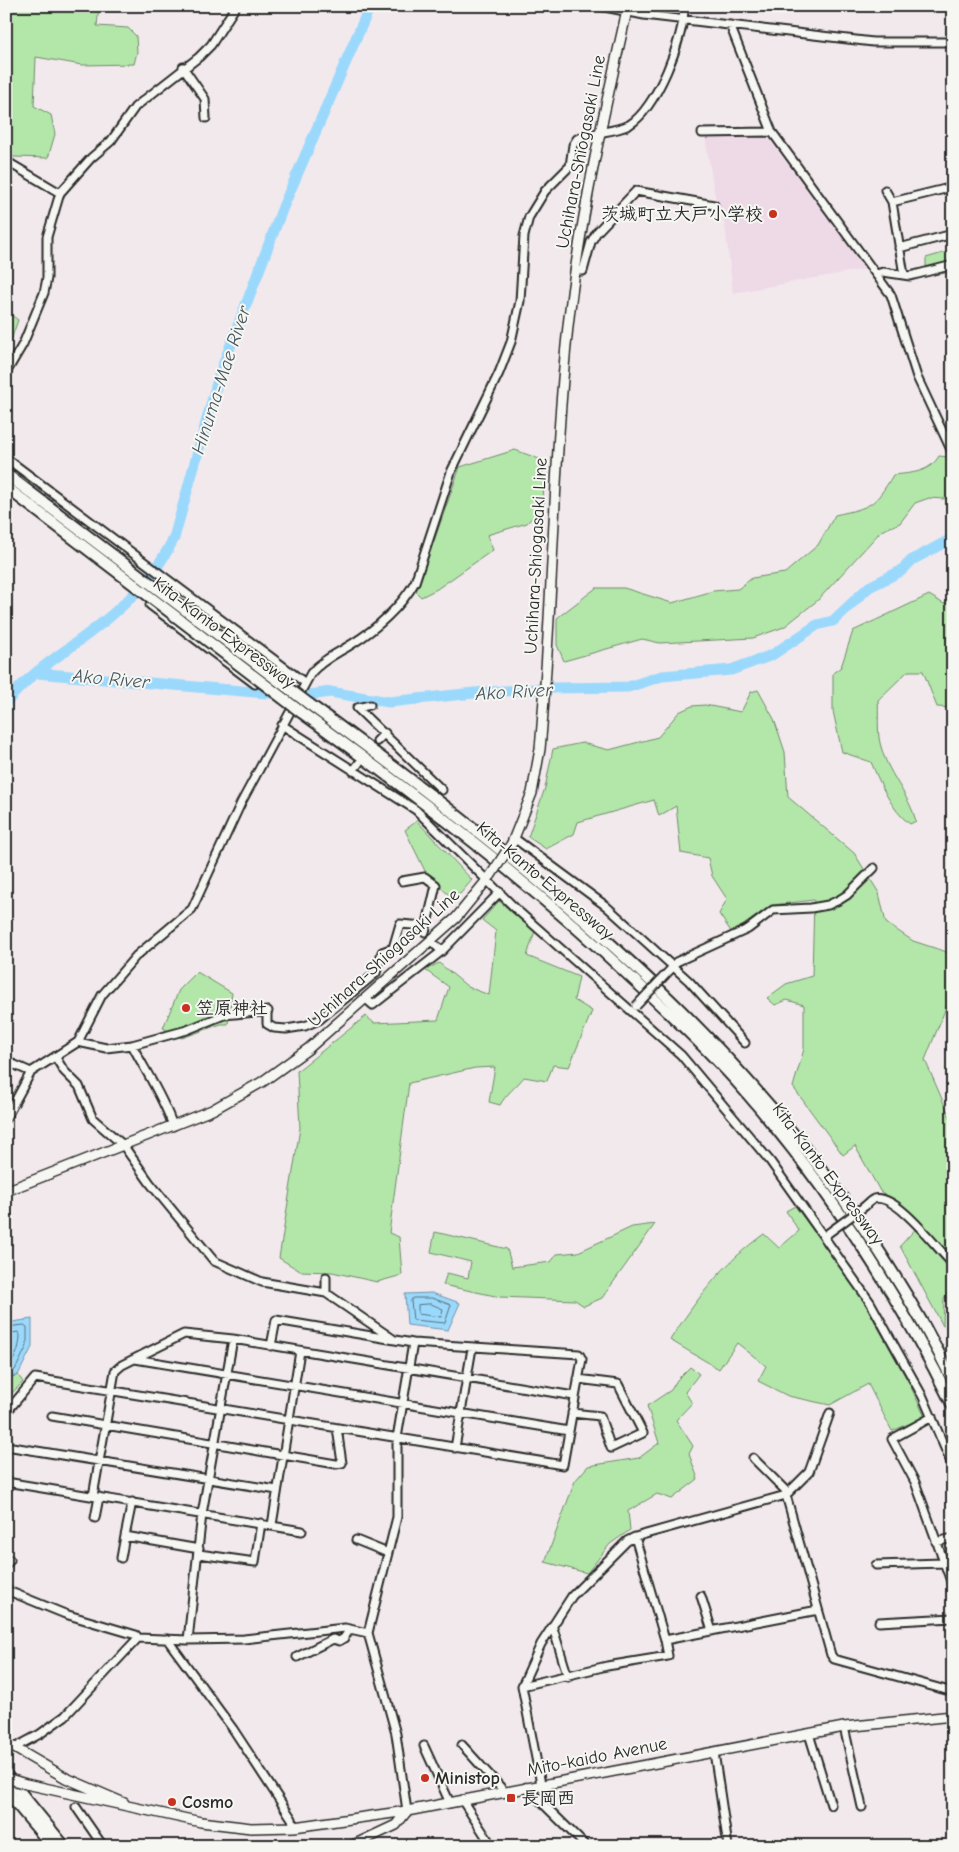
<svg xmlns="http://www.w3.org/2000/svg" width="959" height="1852" font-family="'Comic Neue','Klee One',sans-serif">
<rect width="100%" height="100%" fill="#f2e9ed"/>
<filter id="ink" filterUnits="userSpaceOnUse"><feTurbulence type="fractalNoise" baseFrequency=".02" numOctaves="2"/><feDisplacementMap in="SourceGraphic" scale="10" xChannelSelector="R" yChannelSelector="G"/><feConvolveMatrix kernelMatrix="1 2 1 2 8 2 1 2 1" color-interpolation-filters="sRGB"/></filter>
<g filter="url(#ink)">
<path fill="#eed9e6" d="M 705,137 L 766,137 L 769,139 L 865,269 L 733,293 L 725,225 L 716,202 Z"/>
<path fill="#b3e7a9" stroke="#6f896a" d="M 6,6 L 99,6 L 97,26 L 128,28 L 136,36 L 137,52 L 134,64 L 82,65 L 36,57 L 34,106 L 51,115 L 55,134 L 48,158 L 14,157 L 6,155 Z
M 953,250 L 953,271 L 941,274 L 926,266 L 926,258 Z
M 6,311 L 18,320 L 11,340 L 6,338 Z
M 515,450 L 542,460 L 544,505 L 527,523 L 487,535 L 493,550 L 437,589 L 421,597 L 416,592 L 460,467 Z
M 939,456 L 949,457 L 953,469 L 953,496 L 943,499 L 929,498 L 915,503 L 900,523 L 881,531 L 818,600 L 784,627 L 753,638 L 660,643 L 642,639 L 564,661 L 557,645 L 557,618 L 596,588 L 624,588 L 672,603 L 713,591 L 738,589 L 752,578 L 785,573 L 818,545 L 835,515 C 871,507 874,507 893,475 C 911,473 929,473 939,456 Z
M 929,595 L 944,604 L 953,599 L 953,708 L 937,707 L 923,671 L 908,671 L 878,700 C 879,713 877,730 880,743 C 886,772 909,794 916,821 L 910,824 C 891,810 880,783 871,762 L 842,752 L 833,711 L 833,673 L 841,667 L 853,631 Z
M 758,690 L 774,719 L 785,752 L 788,797 L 854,853 L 879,893 L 886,923 L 913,941 L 953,954 L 953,990 L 925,1060 L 952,1122 L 953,1286 L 944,1298 L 943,1326 L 900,1246 L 919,1225 L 899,1204 L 880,1191 L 855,1146 L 843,1155 L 793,1087 L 804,1049 L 804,1005 L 787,1000 L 775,1005 L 767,998 L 786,984 L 812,976 L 814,900 L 772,905 L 732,933 L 719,914 L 727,899 L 712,876 L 708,858 L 681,853 L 676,806 L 659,816 L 654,800 L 578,822 L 574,834 L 546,849 L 528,837 L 545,788 L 553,749 L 582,743 L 609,750 L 658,737 L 679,712 L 692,706 L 705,705 L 741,712 L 751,692 Z
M 417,821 L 472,880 L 460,894 L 449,895 L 427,875 L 405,830 Z
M 499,901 L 535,931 L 527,956 L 579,977 L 574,1000 L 592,1011 L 569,1067 L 553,1065 L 547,1081 L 524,1077 C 516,1087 506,1094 500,1105 L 489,1102 L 495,1067 L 475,1068 L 409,1083 L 389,1233 L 399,1237 L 402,1275 L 377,1282 L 332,1272 L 300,1271 L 279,1258 L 300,1128 L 297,1071 L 366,1016 L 374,1023 L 438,1020 L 449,987 L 425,970 L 439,963 L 468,987 L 489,995 L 496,931 L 482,920 Z
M 197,972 L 232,993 L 228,1024 L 221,1024 L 182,1038 L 163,1028 L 179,990 Z
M 795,1206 L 859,1293 L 909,1383 L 925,1417 L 892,1431 L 868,1384 L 830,1405 L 788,1396 L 758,1381 L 766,1366 L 737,1343 L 719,1369 L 670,1340 C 697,1299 723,1263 764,1234 L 779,1248 L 799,1231 L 786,1211 Z
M 655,1224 L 602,1298 L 584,1306 L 575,1300 L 500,1297 L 443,1285 L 447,1273 L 468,1278 L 471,1262 L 431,1252 L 435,1232 L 507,1249 L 512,1267 L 551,1262 L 557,1254 L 578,1252 L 632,1227 Z
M 690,1367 L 699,1374 L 685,1392 L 692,1403 L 676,1420 L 693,1446 L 689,1454 L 698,1479 L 672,1499 L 657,1494 L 628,1511 L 630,1530 L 610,1544 L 587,1573 L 545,1562 L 575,1481 L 588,1466 L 639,1458 L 659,1443 L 647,1406 L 671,1390 L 677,1380 Z
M 18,1375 L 23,1382 L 6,1399 L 6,1379 Z"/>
<path fill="#9bd9fc" stroke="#6e93a8" d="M 432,1293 L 460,1303 L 448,1330 L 407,1325 L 405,1294 Z
M 32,1319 L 32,1347 L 18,1375 L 6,1379 L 6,1323 Z"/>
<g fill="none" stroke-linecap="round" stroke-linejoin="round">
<path stroke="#58717f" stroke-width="1" d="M 413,1298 L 432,1298 L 451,1305 L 445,1323 L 413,1320 L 411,1301 Z
M 431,1304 L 443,1309 L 441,1317 L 418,1314 L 418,1305 Z
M 6,1327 L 24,1325 L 27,1327 L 27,1346 L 15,1370 L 6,1374
M 6,1334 L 18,1332 L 20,1335 C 20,1345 16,1362 6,1367"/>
<path stroke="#9bd9fc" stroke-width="11" d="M 36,673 L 266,693 L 310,695 L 330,692 L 389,702 L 474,693 L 552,688 L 628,687 L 662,676 L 731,670 L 772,655 L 817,625 L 833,621 L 869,587 L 901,571 L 912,560 L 953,538
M 6,703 C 31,671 66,652 97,627 C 127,604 157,573 174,538 L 219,376 L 283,207 L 370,6"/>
<defs>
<path id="minor" d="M 600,6 L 644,15 L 873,42 L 953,42
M 730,25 L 772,132 L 891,295 L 917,377 L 953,454
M 183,67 L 205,99 L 206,118
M 702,133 L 772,132
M 6,161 L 60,193
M 885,190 L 892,202 L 904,275
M 892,202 L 953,187
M 899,248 L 953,234
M 575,271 L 583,271 L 591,242 L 597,232 L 636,191 L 714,205
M 876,274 L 883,272 L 910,276 L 953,265
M 6,373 L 23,344 L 44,293 L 47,278 L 47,237 L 60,193 L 91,158 L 111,141 L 135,107 L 199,57 L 211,45 L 236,6
M 6,458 L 304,682
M 150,605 L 255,684
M 370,705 L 357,708 L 442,790
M 282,725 L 416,810 L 517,910 L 681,1055 L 770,1161 L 870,1302 L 923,1397 L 953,1467
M 377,741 L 385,733
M 353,771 L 359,763
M 514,838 L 606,906 L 689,981 L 745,1043
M 402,881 L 425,877 L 436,885 L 425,932
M 435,945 L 442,951
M 671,969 L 676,962 L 748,929 L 773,910 L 811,908 L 828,905 L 839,900 L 847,895 L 874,868
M 365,998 L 373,1005 L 442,951 L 500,892
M 267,1012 L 267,1024 L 274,1028 L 286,1029 L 305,1026 L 319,1020 L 376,973 L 382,952 L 393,948 L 400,924 L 425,926
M 78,1042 L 106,1048 L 132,1045 L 187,1030 L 224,1015 L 268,1011
M 132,1045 C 146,1072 163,1097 173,1126
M 56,1058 L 64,1071 L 79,1086 L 93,1119 L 123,1145 L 150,1183 L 214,1261 L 262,1282 L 326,1293 L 393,1339
M 6,1061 L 31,1072
M 6,1118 L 31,1072 L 78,1042 L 102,995 L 136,956 L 192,909 L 241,803 L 311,673 C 322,660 338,653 352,644 C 376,629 401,607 415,582 L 451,472 L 499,373 L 511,342 L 520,301 L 524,236 L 529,217 L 545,191 L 570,166 L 573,145 L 577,139 C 593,131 613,133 629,125 C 656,109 685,37 684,6
M 865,1206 C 867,1204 871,1200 874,1199 C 896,1192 938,1250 953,1264
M 326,1293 L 326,1277
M 135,1359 L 569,1431
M 6,1413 L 35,1378 L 563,1465 L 582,1359 L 579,1354 L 413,1343 L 276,1320 L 271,1346
M 572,1413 L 600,1416 L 611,1448 L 643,1433 L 618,1384 L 578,1379
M 52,1416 L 336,1464 L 342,1463 L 337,1428
M 932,1417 L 892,1439 L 915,1482 L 953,1587
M 6,1446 L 277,1490
M 455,1448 L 472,1348
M 753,1458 L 788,1493
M 6,1482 L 302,1531
M 786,1495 L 831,1655 L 834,1659 L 953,1692
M 93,1496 L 115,1371 L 122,1365 L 184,1334 L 233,1339 L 574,1396
M 132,1502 L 125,1536 L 199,1549
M 95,1518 L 99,1497
M 272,1525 L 300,1351
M 356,1540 L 388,1553
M 936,1542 L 953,1538
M 199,1554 L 255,1562 L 261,1523
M 121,1558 L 125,1536
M 6,1565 L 10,1560
M 876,1565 L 943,1563
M 6,1590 L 65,1614 L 136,1635 L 138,1638 L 188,1640 L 244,1639 L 345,1628 L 368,1633
M 701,1596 L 712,1631
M 879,1622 L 953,1618
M 553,1628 L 568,1677
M 167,1639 L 233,1729 L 292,1819 L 294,1827
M 188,1640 L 202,1514 L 233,1339
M 665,1640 L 818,1610
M 297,1657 L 333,1639 L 339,1641 L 344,1638 L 350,1629
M 522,1686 L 607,1666 L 668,1656 L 665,1640 L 635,1537
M 844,1727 L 862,1807
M 809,1734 L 831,1805
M 462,1745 L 504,1791
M 424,1746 L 450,1803
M 14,1748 L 40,1734 L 65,1716 L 138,1638
M 714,1752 L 728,1846
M 541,1784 L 522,1686 L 541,1644 L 572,1596 L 627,1541 L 635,1537 L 786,1495 L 809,1472 L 830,1413
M 526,1787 L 586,1846
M 462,1800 L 492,1846
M 76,1807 L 103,1846
M 407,1811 L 396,1734 L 368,1633 L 397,1517 L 397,1438 L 413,1343"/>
<path id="major" d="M 512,843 L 532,793 L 540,749 C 553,608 553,466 568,326 C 580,218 604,112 628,6
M 6,1191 L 212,1110 L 262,1082 L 308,1049 L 456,918 L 491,875
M 6,1743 L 66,1778 L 124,1803
M 26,1784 L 201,1822 L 251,1828 L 294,1827 L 407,1811 L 844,1727 L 953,1716
M 351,1846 L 396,1825 L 407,1811"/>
<path id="highway" d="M 309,704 C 567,893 809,1088 953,1381
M 301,712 C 417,796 531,883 636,982 C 674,1017 712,1053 745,1091 C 828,1187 897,1292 953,1406
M 7,1776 L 64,1846
M 6,1791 L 52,1846"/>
</defs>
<use href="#minor" stroke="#2b2b2b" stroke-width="11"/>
<use href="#major" stroke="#2b2b2b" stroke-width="12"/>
<use href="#highway" stroke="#2b2b2b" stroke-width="14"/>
<use href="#minor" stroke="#f6f6f2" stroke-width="7"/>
<use href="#major" stroke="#f6f6f2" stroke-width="9"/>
<use href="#highway" stroke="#f6f6f2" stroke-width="10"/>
<defs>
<path id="minor-bridge" d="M 636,1006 L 670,970
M 827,1234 L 865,1206"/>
<path id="major-bridge" d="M 491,875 L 512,843
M 6,1778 L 26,1784"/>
<path id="highway-bridge" d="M 6,474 L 309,704
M 6,487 L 301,712"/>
</defs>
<use href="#minor-bridge" stroke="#2b2b2b" stroke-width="11" stroke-linecap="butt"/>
<use href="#major-bridge" stroke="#2b2b2b" stroke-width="12" stroke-linecap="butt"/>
<use href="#highway-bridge" stroke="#2b2b2b" stroke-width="14" stroke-linecap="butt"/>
<use href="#minor-bridge" stroke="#f6f6f2" stroke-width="7"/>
<use href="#major-bridge" stroke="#f6f6f2" stroke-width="9"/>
<use href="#highway-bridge" stroke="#f6f6f2" stroke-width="10"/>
</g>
</g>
<g fill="#c8321e" stroke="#f6f6f2" stroke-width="2">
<circle cx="773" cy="214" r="5"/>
<circle cx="186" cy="1008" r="5"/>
<circle cx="425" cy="1778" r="5"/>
<rect x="506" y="1793" width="10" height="10" rx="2.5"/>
<circle cx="172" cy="1802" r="5"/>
</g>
<g text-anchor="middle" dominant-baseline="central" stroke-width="4" stroke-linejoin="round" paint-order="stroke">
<g font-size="18" fill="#2b2b2b" stroke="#f6f6f2">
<text transform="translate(581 152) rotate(-79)">Uchihara-Shiogasaki Line</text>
<text transform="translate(536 556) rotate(-87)">Uchihara-Shiogasaki Line</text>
<text transform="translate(224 633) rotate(37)">Kita-Kanto Expressway</text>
<text transform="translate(545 881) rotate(40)">Kita-Kanto Expressway</text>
<text transform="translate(384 958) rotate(-42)">Uchihara-Shiogasaki Line</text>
<text transform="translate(828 1174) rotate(53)">Kita-Kanto Expressway</text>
<text transform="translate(597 1757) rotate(-11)">Mito-kaido Avenue</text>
</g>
<g font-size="18" font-weight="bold" fill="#2b2b2b" stroke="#f6f6f2" text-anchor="start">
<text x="763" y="214" text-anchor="end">茨城町立大戸小学校</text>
<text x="196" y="1008">笠原神社</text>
<text x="435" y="1778">Ministop</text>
<text x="521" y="1798">長岡西</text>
<text x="182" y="1802">Cosmo</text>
</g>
<g font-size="19" font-style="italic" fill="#47565f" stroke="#f6f6f2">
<text transform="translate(221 380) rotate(-72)">Hinuma-Mae River</text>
<text transform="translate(111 679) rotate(5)">Ako River</text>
<text transform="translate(514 692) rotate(-3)">Ako River</text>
</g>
</g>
<rect width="959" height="1852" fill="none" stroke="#f6f6f2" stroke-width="25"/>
<rect x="12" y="12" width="934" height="1827" fill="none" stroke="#2b2b2b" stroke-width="2" filter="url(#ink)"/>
</svg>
